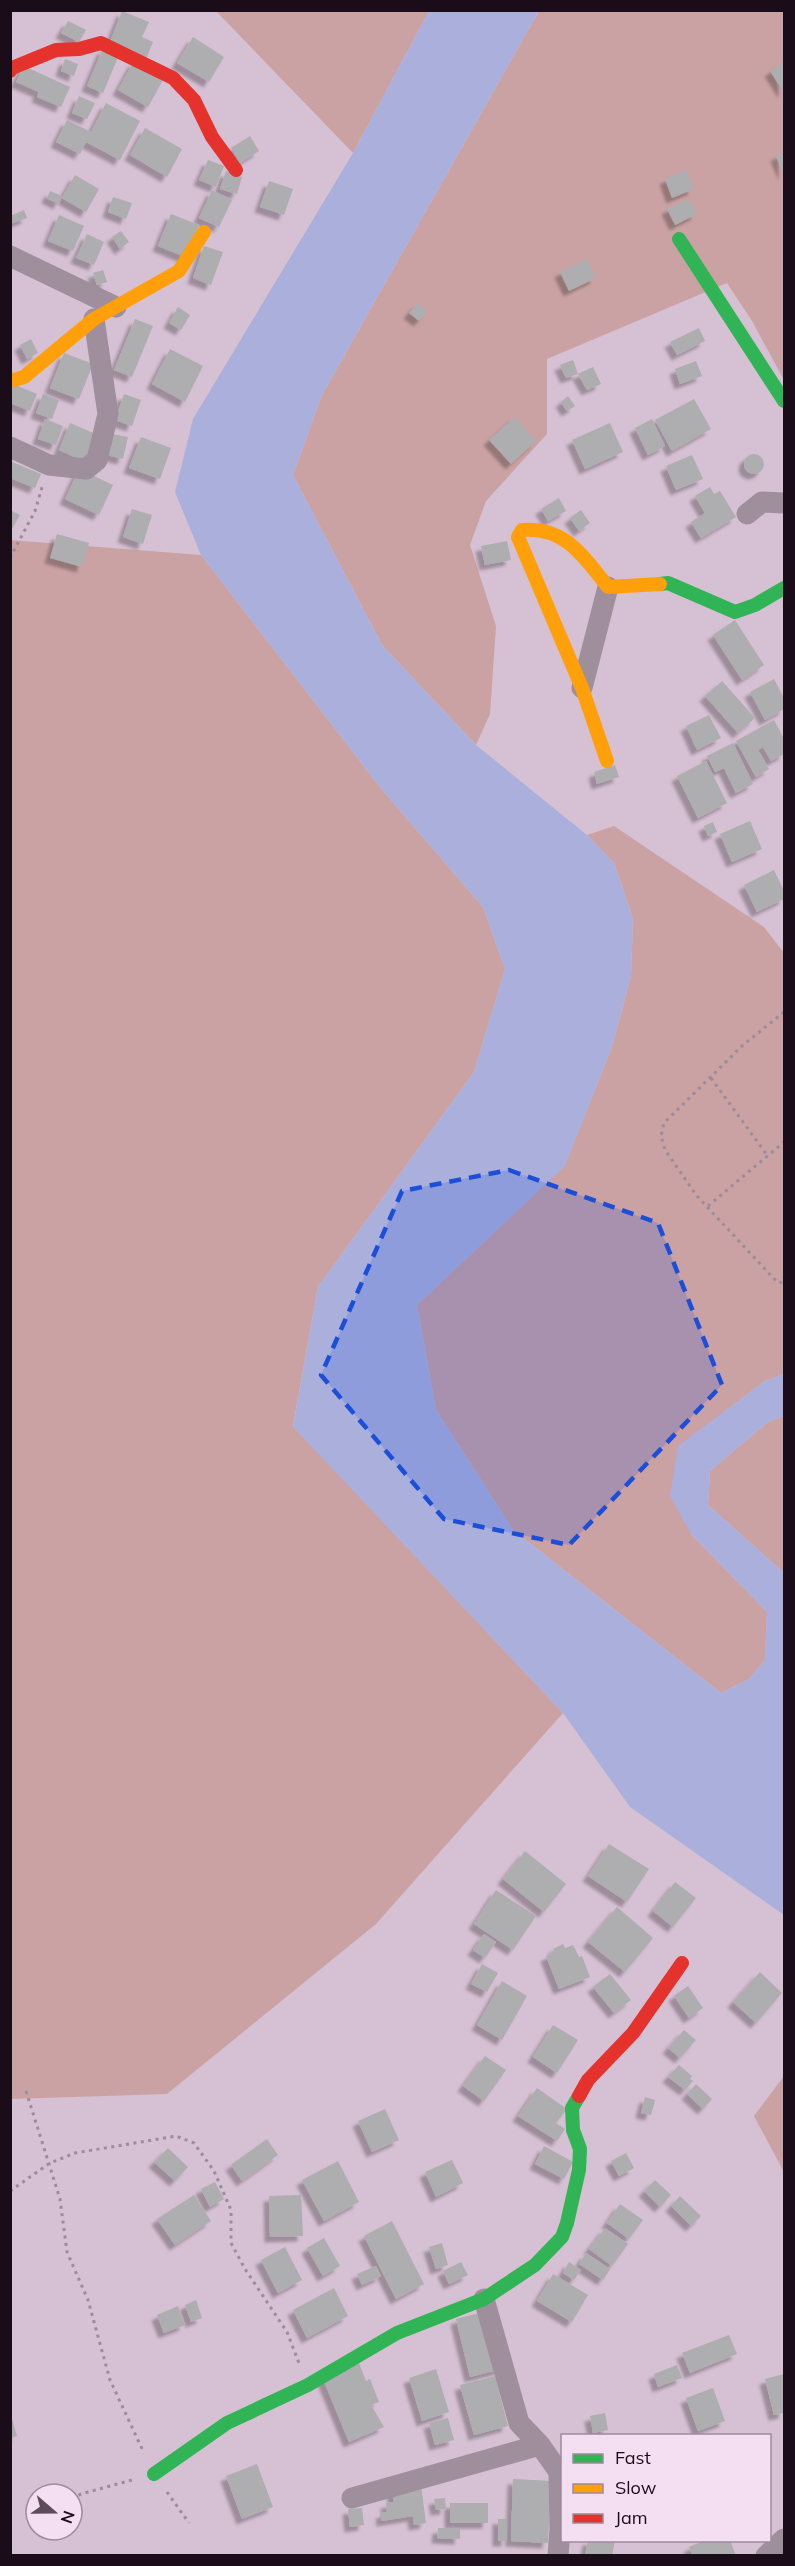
<svg xmlns="http://www.w3.org/2000/svg" width="795" height="2566" font-family="Mulish,sans-serif">
<defs>
<filter id="shadow"><feDropShadow dx="-5.5" dy="5.5" stdDeviation="1.5" flood-color="#0004"/></filter>
</defs>
<rect width="100%" height="100%" fill="#d6c0d3"/>
<path fill="#cba2a4" d="M 216,11 L 429,11 L 353,153 Z
M 539,11 L 784,11 L 784,380 L 752,321 L 727,283 L 547,359 L 547,434 L 486,501 L 470,545 L 496,626 L 490,714 L 476,745 L 382,645 L 293,475 L 322,395 Z
M 10,540 L 201,555 L 383,791 L 483,907 L 505,969 L 474,1072 L 318,1287 L 293,1426 L 563,1713 L 376,1924 L 167,2094 L 11,2099 Z
M 614,826 L 764,927 L 784,953 L 784,1374 L 765,1381 L 679,1446 L 691,1534 L 767,1612 L 765,1660 L 749,1679 L 721,1693 L 513,1530 L 436,1410 L 417,1305 L 565,1165 L 612,1047 L 631,976 L 633,919 L 614,863 L 587,835 Z
M 784,1416 L 784,1573 L 708,1505 L 710,1471 L 768,1422 Z
M 784,2076 L 784,2172 L 754,2116 Z"/>
<path fill="#abafdc" d="M 429,11 L 539,11 L 322,395 L 293,475 L 382,645 L 476,745 L 587,835 L 614,863 L 633,919 L 631,976 L 612,1047 L 565,1166 L 417,1305 L 436,1410 L 513,1530 L 721,1693 L 749,1679 L 765,1660 L 767,1612 L 691,1534 L 670,1496 L 678,1446 L 765,1381 L 784,1374 L 784,1416 L 768,1422 L 710,1471 L 708,1505 L 784,1573 L 784,1915 L 630,1807 L 563,1713 L 293,1427 L 318,1287 L 474,1072 L 505,969 L 483,907 L 383,791 L 201,555 L 175,492 L 193,419 L 353,153 Z"/>
<path fill="#aeadaf" filter="url(#shadow)" d="M 122,11 L 149,22 L 142,37 L 153,42 L 146,59 L 109,44 Z
M 68,21 L 86,30 L 79,42 L 61,33 Z
M 193,37 L 224,57 L 209,82 L 177,63 Z
M 103,48 L 119,55 L 103,93 L 87,86 Z
M 65,59 L 78,64 L 74,76 L 61,71 Z
M 134,61 L 164,78 L 148,107 L 118,90 Z
M 784,62 L 784,93 L 770,71 Z
M 24,66 L 70,87 L 61,107 L 37,97 L 39,92 L 16,82 Z
M 79,96 L 95,103 L 87,119 L 72,113 Z
M 106,103 L 140,121 L 120,160 L 86,142 L 80,154 L 56,142 L 67,120 L 91,132 Z
M 145,128 L 182,149 L 167,177 L 130,155 Z
M 250,136 L 259,151 L 240,163 L 231,148 Z
M 784,152 L 784,175 L 776,156 Z
M 208,160 L 224,166 L 216,187 L 199,180 Z
M 687,170 L 694,189 L 672,198 L 665,179 Z
M 226,171 L 242,177 L 237,194 L 220,189 Z
M 75,175 L 99,189 L 86,212 L 62,198 Z
M 269,181 L 293,189 L 284,215 L 260,207 Z
M 212,190 L 232,200 L 219,227 L 199,218 Z
M 50,191 L 62,196 L 59,204 L 47,198 Z
M 113,197 L 132,203 L 126,219 L 108,212 Z
M 689,199 L 697,214 L 675,225 L 667,209 Z
M 24,210 L 27,218 L 10,224 L 10,216 Z
M 171,214 L 199,225 L 185,257 L 158,246 Z
M 59,215 L 84,226 L 73,251 L 48,241 Z
M 121,231 L 129,242 L 120,249 L 112,237 Z
M 87,234 L 104,242 L 94,265 L 76,258 Z
M 204,246 L 223,252 L 211,285 L 193,278 Z
M 587,259 L 596,278 L 569,291 L 560,272 Z
M 103,270 L 107,282 L 97,285 L 93,273 Z
M 418,303 L 427,312 L 419,321 L 409,313 Z
M 178,307 L 190,315 L 181,330 L 169,323 Z
M 135,319 L 153,326 L 132,377 L 114,370 Z
M 699,328 L 705,341 L 677,355 L 670,342 Z
M 31,339 L 38,353 L 27,359 L 20,345 Z
M 170,349 L 203,366 L 185,402 L 152,384 Z
M 64,353 L 93,364 L 79,399 L 50,388 Z
M 573,360 L 578,374 L 566,378 L 560,365 Z
M 696,361 L 702,376 L 680,384 L 675,369 Z
M 593,367 L 601,384 L 587,390 L 578,374 Z
M 13,384 L 37,394 L 30,411 L 10,403 Z
M 43,394 L 59,400 L 52,419 L 36,413 Z
M 124,394 L 141,400 L 132,426 L 115,420 Z
M 568,396 L 575,406 L 567,411 L 561,402 Z
M 694,399 L 711,429 L 672,451 L 655,420 Z
M 515,417 L 536,441 L 511,464 L 489,440 Z
M 45,419 L 63,426 L 56,445 L 38,439 Z
M 652,419 L 665,446 L 648,455 L 635,428 Z
M 70,423 L 98,435 L 86,462 L 59,450 Z
M 610,423 L 623,452 L 585,469 L 572,440 Z
M 112,434 L 128,437 L 123,459 L 107,455 Z
M 141,437 L 171,448 L 160,479 L 129,468 Z
M744 464a10 10 0 1 1 20 0a10 10 0 1 1-20 0Z
M 692,455 L 703,479 L 676,490 L 666,466 Z
M 12,462 L 41,474 L 35,488 L 10,478 Z
M 79,469 L 113,485 L 99,515 L 65,499 Z
M 710,487 L 714,494 L 720,491 L 736,517 L 701,538 L 691,522 L 705,513 L 695,496 Z
M 559,498 L 566,511 L 548,521 L 541,509 Z
M 132,509 L 152,515 L 143,544 L 123,537 Z
M 10,510 L 20,515 L 10,532 Z
M 581,510 L 590,523 L 579,531 L 570,518 Z
M 57,534 L 89,543 L 82,567 L 50,558 Z
M 507,541 L 511,560 L 485,565 L 481,546 Z
M 735,620 L 764,665 L 742,680 L 713,635 Z
M 774,679 L 784,698 L 784,709 L 765,720 L 750,692 Z
M 722,681 L 755,718 L 738,733 L 705,696 Z
M 709,715 L 721,738 L 697,750 L 686,726 Z
M 774,720 L 784,739 L 784,754 L 771,761 L 763,747 L 758,750 L 769,769 L 756,777 L 736,741 Z
M 733,743 L 753,784 L 736,793 L 724,768 L 715,772 L 707,756 Z
M 706,761 L 727,803 L 698,818 L 677,776 Z
M 615,765 L 619,777 L 597,784 L 594,772 Z
M 750,821 L 762,849 L 732,862 L 720,834 Z
M 713,822 L 717,832 L 708,836 L 704,826 Z
M 774,870 L 784,891 L 784,899 L 757,912 L 744,885 Z
M 609,1844 L 649,1869 L 627,1902 L 588,1876 Z
M 525,1851 L 566,1884 L 544,1912 L 503,1879 Z
M 675,1882 L 696,1898 L 673,1927 L 653,1911 Z
M 496,1890 L 536,1916 L 513,1950 L 474,1924 Z
M 617,1907 L 653,1938 L 625,1972 L 588,1942 Z
M 484,1934 L 496,1942 L 485,1958 L 473,1950 Z
M 563,1944 L 565,1948 L 573,1945 L 579,1957 L 582,1956 L 590,1977 L 559,1989 L 546,1956 L 555,1952 L 553,1949 Z
M 482,1964 L 498,1973 L 487,1992 L 471,1984 Z
M 760,1972 L 782,1993 L 756,2023 L 733,2002 Z
M 610,1974 L 631,2000 L 614,2013 L 593,1987 Z
M 502,1981 L 527,1996 L 502,2040 L 477,2025 Z
M 688,1986 L 703,2008 L 689,2018 L 674,1996 Z
M 553,2025 L 578,2040 L 557,2073 L 533,2057 Z
M 684,2030 L 696,2040 L 680,2058 L 668,2048 Z
M 485,2056 L 506,2070 L 484,2101 L 463,2086 Z
M 679,2065 L 692,2076 L 690,2079 L 693,2081 L 685,2090 L 668,2077 Z
M 696,2084 L 712,2099 L 703,2109 L 687,2094 Z
M 537,2088 L 567,2109 L 556,2123 L 565,2129 L 557,2141 L 518,2116 Z
M 645,2097 L 655,2100 L 651,2115 L 641,2113 Z
M 385,2109 L 399,2140 L 372,2152 L 358,2121 Z
M 267,2139 L 278,2155 L 242,2181 L 231,2165 Z
M 544,2146 L 573,2162 L 564,2179 L 535,2164 Z
M 168,2148 L 188,2167 L 175,2181 L 154,2162 Z
M 626,2153 L 634,2168 L 619,2176 L 611,2161 Z
M 452,2160 L 463,2183 L 436,2197 L 425,2172 Z
M 338,2161 L 359,2202 L 324,2221 L 302,2180 Z
M 655,2180 L 671,2195 L 660,2207 L 644,2191 Z
M 215,2182 L 224,2199 L 210,2207 L 201,2189 Z
M 194,2195 L 211,2221 L 175,2245 L 157,2219 Z
M 301,2195 L 303,2236 L 270,2237 L 269,2196 Z
M 680,2196 L 701,2216 L 691,2226 L 671,2206 Z
M 620,2204 L 643,2220 L 629,2239 L 607,2223 Z
M 392,2221 L 424,2284 L 396,2299 L 364,2236 Z
M 605,2228 L 628,2244 L 612,2266 L 589,2249 Z
M 324,2238 L 340,2266 L 323,2276 L 307,2248 Z
M 442,2243 L 448,2265 L 436,2269 L 429,2247 Z
M 285,2247 L 302,2280 L 278,2293 L 261,2260 Z
M 586,2253 L 610,2269 L 603,2280 L 579,2264 Z
M 461,2262 L 468,2275 L 449,2284 L 443,2271 Z
M 569,2262 L 581,2270 L 574,2280 L 563,2273 Z
M 376,2266 L 381,2276 L 362,2285 L 357,2274 Z
M 553,2274 L 588,2295 L 572,2322 L 537,2301 Z
M 334,2288 L 348,2316 L 307,2338 L 293,2310 Z
M 196,2300 L 202,2318 L 191,2322 L 185,2305 Z
M 178,2306 L 185,2325 L 164,2333 L 157,2315 Z
M 487,2311 L 501,2369 L 470,2377 L 456,2319 Z
M 729,2335 L 737,2354 L 690,2373 L 682,2353 Z
M 359,2363 L 366,2381 L 370,2379 L 379,2402 L 371,2405 L 384,2427 L 349,2442 L 323,2379 Z
M 677,2365 L 682,2378 L 658,2387 L 654,2374 Z
M 436,2369 L 449,2412 L 422,2421 L 409,2378 Z
M 784,2374 L 784,2413 L 774,2415 L 765,2379 Z
M 495,2376 L 508,2426 L 474,2435 L 460,2385 Z
M 713,2388 L 725,2421 L 698,2431 L 686,2398 Z
M 10,2412 L 17,2436 L 10,2438 Z
M 605,2413 L 608,2430 L 593,2433 L 590,2416 Z
M 448,2418 L 454,2440 L 435,2445 L 429,2423 Z
M 257,2464 L 273,2507 L 242,2519 L 226,2476 Z
M 513,2479 L 551,2481 L 548,2543 L 511,2541 Z
M 421,2485 L 426,2523 L 414,2525 L 413,2516 L 382,2521 L 381,2513 L 387,2512 L 386,2503 L 394,2502 L 392,2490 Z
M 445,2498 L 446,2509 L 436,2510 L 434,2499 Z
M 450,2503 L 488,2503 L 488,2523 L 450,2523 Z
M 362,2508 L 364,2525 L 350,2527 L 348,2509 Z
M 498,2519 L 507,2519 L 507,2541 L 498,2541 Z
M 438,2528 L 460,2528 L 460,2539 L 437,2538 Z
M 588,2540 L 615,2540 L 612,2556 L 585,2556 Z
M 705,2540 L 730,2540 L 736,2556 L 693,2556 L 689,2547 Z"/>
<g fill="none" stroke-linecap="round" stroke-linejoin="round">
<path stroke="#9a8c99" stroke-width="3" stroke-dasharray="3 4.5" stroke-linecap="butt" d="M 10,558 L 35,511 L 43,484
M 784,1012 L 742,1046 L 664,1123 L 661,1136 L 665,1150 L 697,1196 L 777,1282 L 784,1283
M 711,1078 L 767,1155
M 708,1206 L 784,1142
M 26,2091 L 60,2199 L 67,2252 L 88,2300 L 110,2380 L 144,2453
M 10,2191 L 50,2163 L 75,2153 L 176,2136 L 194,2143 L 214,2171 L 231,2210 L 231,2243 L 245,2269 L 287,2332 L 299,2363
M 167,2492 L 189,2523
M 72,2499 L 81,2494 L 132,2480"/>
<path stroke="#9f8e9c" stroke-width="21" d="M 10,256 L 116,307
M 10,447 L 49,465 L 86,469 L 97,460 L 108,414 L 94,319
M 747,514 L 762,502 L 784,503
M 582,688 L 608,587
M 484,2299 L 519,2423 L 540,2445 L 559,2472 L 560,2529 L 558,2556
M 352,2498 L 540,2445
M 766,2556 L 784,2539"/>
<path stroke="#30b455" stroke-width="14" d="M 679,239 L 784,401
M 660,584 L 668,583 L 735,612 L 755,605 L 784,588
M 154,2474 L 227,2423 L 308,2385 L 397,2333 L 484,2299 L 535,2265 L 562,2237 L 567,2223 L 579,2170 L 580,2149 L 573,2130 L 572,2108 L 579,2096"/>
<path stroke="#ff9f0a" stroke-width="14" d="M 10,381 L 24,377 L 94,319 L 179,271 L 204,232
M 607,761 L 582,688 L 518,537 L 522,530 C 565,526 584,557 608,587 L 660,584"/>
<path stroke="#e5322d" stroke-width="14" d="M 10,71 L 12,68 L 56,50 L 79,49 L 101,43 L 173,78 L 194,100 L 212,137 L 236,170
M 579,2096 L 588,2080 L 633,2033 L 682,1963"/>
</g>
<path fill="#1d4ed8" fill-opacity="0.2" stroke="#1d4ed8" stroke-width="4.5" stroke-dasharray="12 8" stroke-linejoin="round" d="M 509,1170 L 658,1223 L 722,1385 L 569,1545 L 444,1519 L 321,1375 L 402,1191 Z"/>
<rect width="795" height="2566" fill="none" stroke="#1b0c19" stroke-width="24"/>
<rect x="561" y="2434" width="210" height="108" fill="#f4def1" stroke="#9d8a9b" stroke-width="1.5"/>
<rect x="573" y="2454" width="30" height="9" fill="#30b455" stroke="#9d8a9b" stroke-width="1.5"/>
<text x="615" y="2464" font-size="18" fill="#1b0c19">Fast</text>
<rect x="573" y="2484" width="30" height="9" fill="#ff9f0a" stroke="#9d8a9b" stroke-width="1.5"/>
<text x="615" y="2494" font-size="18" fill="#1b0c19">Slow</text>
<rect x="573" y="2514" width="30" height="9" fill="#e5322d" stroke="#9d8a9b" stroke-width="1.5"/>
<text x="615" y="2524" font-size="18" fill="#1b0c19">Jam</text>
<g transform="translate(54 2512) rotate(110)"><circle r="28" fill="#f4def1" stroke="#9d8a9b" stroke-width="1.5"/>
<path d="M0-4.5L10 22L0 15L-10 22Z" fill="#5c4b5a"/>
<text y="-9" font-size="16" font-weight="bold" text-anchor="middle" fill="#1b0c19">N</text>
</g>
</svg>
